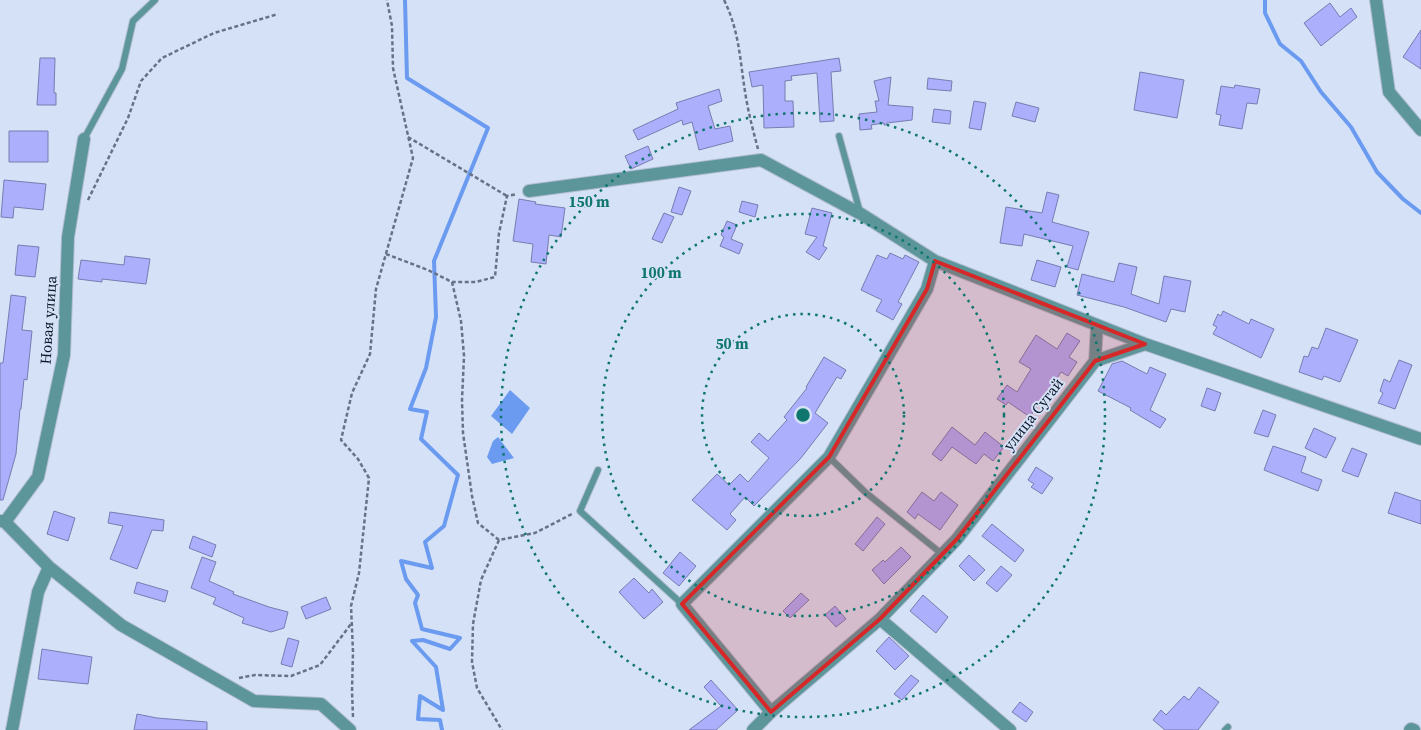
<svg xmlns="http://www.w3.org/2000/svg" width="1421" height="730" font-family="'Source Serif 4',serif">
<rect width="100%" height="100%" fill="#d5e1f6"/>
<path fill="#6b9bf0" d="M 510,390 L 530,408 L 512,434 L 491,416 Z
M 498,437 L 514,458 L 492,464 L 487,457 L 493,441 Z"/>
<g fill="none" stroke-linecap="round" stroke-linejoin="round">
<path stroke="#6b9bf0" stroke-width="4" d="M 405,0 L 407,78 L 488,128 L 434,261 L 436,317 L 426,368 L 410,409 L 427,412 L 421,439 L 458,475 L 444,526 L 425,542 L 432,568 L 401,561 L 406,579 L 418,595 L 415,603 L 422,629 L 460,638 L 450,649 L 423,640 L 412,641 L 436,667 L 443,710 L 420,696 L 418,719 L 440,720 L 442,730
M 1265,0 L 1265,13 L 1280,44 L 1301,61 L 1321,92 L 1351,127 L 1377,172 L 1403,199 L 1421,213"/>
</g>
<path fill="#abaffc" stroke="#797cb1" d="M 1330,3 L 1340,17 L 1351,8 L 1357,17 L 1321,46 L 1304,23 Z
M 1421,30 L 1421,69 L 1403,57 Z
M 40,58 L 55,58 L 54,93 L 56,93 L 56,105 L 37,105 Z
M 839,58 L 841,71 L 831,72 L 834,121 L 820,122 L 817,73 L 791,76 L 792,80 L 785,81 L 785,101 L 793,101 L 794,127 L 764,128 L 763,85 L 752,87 L 749,72 Z
M 1140,72 L 1184,80 L 1177,118 L 1134,110 Z
M 891,77 L 888,105 L 913,107 L 912,120 L 887,123 L 886,125 L 884,125 L 884,123 L 871,125 L 872,129 L 860,130 L 859,114 L 877,112 L 875,101 L 879,101 L 874,81 Z
M 928,78 L 952,81 L 951,91 L 927,89 Z
M 1235,85 L 1260,89 L 1257,104 L 1247,103 L 1242,129 L 1219,125 L 1221,115 L 1216,114 L 1221,86 L 1234,88 Z
M 719,89 L 722,101 L 708,106 L 715,129 L 730,126 L 733,141 L 699,150 L 692,122 L 683,125 L 682,120 L 638,140 L 633,130 L 678,109 L 676,103 Z
M 974,101 L 986,103 L 981,130 L 969,128 Z
M 1016,102 L 1039,108 L 1035,122 L 1012,116 Z
M 934,109 L 951,111 L 950,124 L 932,122 Z
M 9,131 L 48,131 L 48,162 L 9,162 Z
M 648,146 L 653,159 L 631,169 L 625,156 Z
M 4,180 L 46,184 L 43,210 L 14,207 L 13,218 L 1,217 Z
M 679,187 L 691,191 L 682,215 L 671,212 Z
M 1047,192 L 1059,195 L 1052,222 L 1089,232 L 1078,270 L 1067,267 L 1073,246 L 1024,234 L 1022,246 L 1000,243 L 1006,207 L 1042,213 Z
M 519,199 L 536,202 L 535,204 L 565,208 L 561,237 L 549,235 L 546,264 L 531,262 L 533,244 L 513,241 Z
M 742,201 L 758,205 L 755,217 L 739,212 Z
M 812,208 L 832,213 L 823,246 L 827,248 L 819,260 L 806,252 L 817,237 L 805,234 Z
M 664,213 L 674,217 L 662,243 L 652,239 Z
M 727,221 L 737,225 L 731,239 L 743,244 L 739,254 L 720,246 L 724,237 L 721,235 Z
M 18,245 L 39,247 L 35,277 L 15,275 Z
M 890,253 L 903,259 L 905,255 L 919,262 L 898,302 L 902,304 L 893,320 L 876,311 L 882,300 L 861,290 L 877,255 L 887,259 Z
M 125,256 L 150,259 L 146,284 L 102,279 L 102,282 L 78,279 L 81,260 L 124,265 Z
M 1037,260 L 1061,267 L 1055,287 L 1031,280 Z
M 1119,263 L 1137,267 L 1131,294 L 1159,304 L 1164,276 L 1191,281 L 1185,312 L 1171,309 L 1166,322 L 1124,307 L 1077,295 L 1082,274 L 1114,282 Z
M 11,295 L 26,297 L 22,330 L 32,331 L 27,380 L 24,379 L 21,409 L 20,409 L 16,454 L 3,500 L 0,500 L 0,363 L 3,363 Z
M 1223,311 L 1249,324 L 1251,319 L 1274,329 L 1261,358 L 1213,334 L 1217,327 L 1213,325 L 1218,314 L 1221,316 Z
M 1326,328 L 1358,340 L 1340,382 L 1324,376 L 1322,380 L 1299,372 L 1304,356 L 1308,357 L 1312,347 L 1318,349 Z
M 1067,333 L 1080,341 L 1069,357 L 1077,362 L 1068,376 L 1061,372 L 1047,394 L 1045,393 L 1030,417 L 1008,402 L 1006,405 L 997,399 L 1007,385 L 1017,392 L 1031,369 L 1019,362 L 1036,335 L 1057,349 Z
M 824,357 L 846,370 L 841,379 L 837,377 L 815,413 L 828,423 L 801,458 L 754,506 L 745,497 L 730,514 L 736,520 L 727,530 L 692,500 L 717,474 L 729,485 L 740,474 L 748,482 L 769,458 L 751,442 L 759,433 L 768,441 L 787,420 L 784,417 L 807,388 L 806,387 Z
M 1399,360 L 1412,365 L 1395,409 L 1378,403 L 1383,393 L 1380,391 L 1384,379 L 1390,382 Z
M 1122,361 L 1147,374 L 1150,367 L 1166,374 L 1150,410 L 1166,419 L 1160,428 L 1130,410 L 1131,408 L 1098,391 L 1112,364 Z
M 1207,388 L 1221,393 L 1215,411 L 1201,406 Z
M 1263,410 L 1276,415 L 1268,437 L 1254,433 Z
M 952,427 L 975,445 L 985,432 L 1004,447 L 993,461 L 984,454 L 976,464 L 952,447 L 941,461 L 932,454 Z
M 1314,428 L 1336,438 L 1326,458 L 1305,448 Z
M 1273,446 L 1306,457 L 1301,472 L 1322,480 L 1318,491 L 1264,470 Z
M 1352,448 L 1367,454 L 1358,477 L 1342,471 Z
M 1036,467 L 1053,478 L 1042,494 L 1031,487 L 1034,484 L 1028,480 Z
M 922,492 L 934,501 L 941,492 L 958,505 L 940,530 L 918,514 L 915,519 L 907,512 Z
M 1395,492 L 1421,501 L 1421,524 L 1388,513 Z
M 54,511 L 75,518 L 68,541 L 47,534 Z
M 110,512 L 164,520 L 163,531 L 152,530 L 137,569 L 110,559 L 123,526 L 108,523 Z
M 877,517 L 885,524 L 863,551 L 855,544 Z
M 992,524 L 1024,550 L 1015,562 L 982,536 Z
M 193,536 L 216,545 L 212,557 L 189,548 Z
M 901,547 L 911,557 L 884,584 L 872,570 L 883,560 L 885,562 Z
M 680,552 L 696,566 L 679,586 L 663,573 Z
M 969,555 L 985,570 L 974,581 L 959,566 Z
M 202,557 L 216,562 L 209,581 L 234,592 L 233,594 L 269,607 L 288,612 L 284,628 L 271,632 L 242,623 L 244,618 L 213,604 L 216,598 L 191,588 Z
M 1001,566 L 1012,575 L 997,592 L 986,583 Z
M 634,578 L 649,593 L 652,589 L 663,602 L 644,619 L 619,592 Z
M 137,582 L 168,591 L 165,602 L 134,593 Z
M 801,593 L 809,600 L 790,618 L 783,611 Z
M 923,595 L 948,617 L 936,633 L 910,611 Z
M 326,597 L 331,609 L 306,619 L 301,607 Z
M 835,606 L 846,619 L 836,627 L 825,615 Z
M 889,637 L 909,656 L 895,670 L 876,651 Z
M 288,638 L 299,641 L 292,667 L 281,664 Z
M 42,649 L 92,657 L 88,684 L 38,679 Z
M 911,675 L 919,681 L 902,700 L 894,694 Z
M 711,680 L 738,710 L 716,730 L 689,730 L 721,706 L 704,687 Z
M 1199,687 L 1219,702 L 1198,730 L 1165,730 L 1153,720 L 1161,710 L 1166,715 L 1184,696 L 1189,700 Z
M 1020,702 L 1033,712 L 1026,722 L 1012,712 Z
M 137,714 L 157,718 L 207,722 L 207,730 L 134,730 Z"/>
<g fill="none" stroke-linecap="round" stroke-linejoin="round">
<defs>
<path id="lane" d="M 839,136 L 860,212
M 84,139 L 122,69 L 133,21 L 155,0
M 829,457 L 865,492 L 942,554
M 598,470 L 580,511 L 682,604
M 1225,730 L 1228,727"/>
<path id="street" d="M 1376,0 L 1389,92 L 1421,130
M 529,191 L 761,160 L 861,214 L 935,261 L 1145,344 L 1421,439
M 1095,361 L 1097,325
M 0,521 L 5,522 L 49,567 L 121,625 L 254,701 L 321,704 L 350,730
M 5,522 L 38,477 L 64,355 L 68,237 L 84,139
M 880,619 L 1010,730
M 771,712 L 682,604 L 829,457 L 927,289 L 935,261
M 12,730 L 38,592 L 49,567
M 753,730 L 771,712 L 880,619 L 957,539 L 1095,361 L 1145,344
M 1410,730 L 1411,729 L 1414,730"/>
</defs>
<use href="#lane" stroke="#b1bdd1" stroke-width="8"/>
<use href="#street" stroke="#b1bdd1" stroke-width="14"/>
<path stroke="#677286" stroke-width="2.5" stroke-dasharray="4 2.5" stroke-linecap="butt" d="M 724,0 C 741,34 740,67 747,103 C 750,119 754,134 758,149
M 408,137 L 507,196
M 88,200 L 128,118 L 141,81 L 162,58 L 214,33 L 278,14
M 386,254 L 428,270 L 452,282 L 476,282 L 495,277 L 499,233 L 507,196 L 517,194
M 452,282 L 461,321 L 464,356 L 462,400 L 463,433 L 472,496 L 478,523 L 499,540 L 535,533 L 572,514
M 499,540 L 481,580 L 473,624 L 472,662 L 477,688 L 502,730
M 239,678 L 255,675 L 291,676 L 320,665 L 351,624
M 353,717 L 352,691 L 353,652 L 351,606 L 359,573 L 369,478 L 358,459 L 341,440 L 352,393 L 370,354 L 376,289 L 413,158 L 393,68 L 392,26 L 387,0"/>
<use href="#lane" stroke="#5c969a" stroke-width="6"/>
<use href="#street" stroke="#5c969a" stroke-width="12"/>
</g>
<path fill="#d62828" fill-opacity="0.2" stroke="#d62828" stroke-width="4" stroke-linejoin="round" d="M 935,261 L 1145,344 L 1095,361 L 957,539 L 880,619 L 771,712 L 682,604 L 829,457 L 927,289 Z"/>
<g fill="none" stroke="#0f766e" stroke-width="2.5" stroke-dasharray="2.5 5">
<circle cx="803" cy="415" r="101"/>
<circle cx="803" cy="415" r="201"/>
<circle cx="803" cy="415" r="302"/>
</g>
<g text-anchor="middle" dominant-baseline="central" stroke-width="4" stroke-linejoin="round" paint-order="stroke">
<g font-size="15" fill="#0d182a" stroke="#d5e1f6">
<text transform="translate(48 320) rotate(-86)">Новая улица</text>
<text transform="translate(1033 414) rotate(-52)">улица Сугай</text>
</g>
</g>
<circle cx="803" cy="415" r="8" fill="#0f766e" stroke="#d5e1f6" stroke-width="2.5"/>
<g font-size="15" text-anchor="middle" font-weight="bold" fill="#0f766e" stroke="#d5e1f6" stroke-width="4" stroke-linejoin="round" paint-order="stroke">
<text x="589" y="207">150 m</text>
<text x="661" y="278">100 m</text>
<text x="732" y="349">50 m</text>
</g>
</svg>
